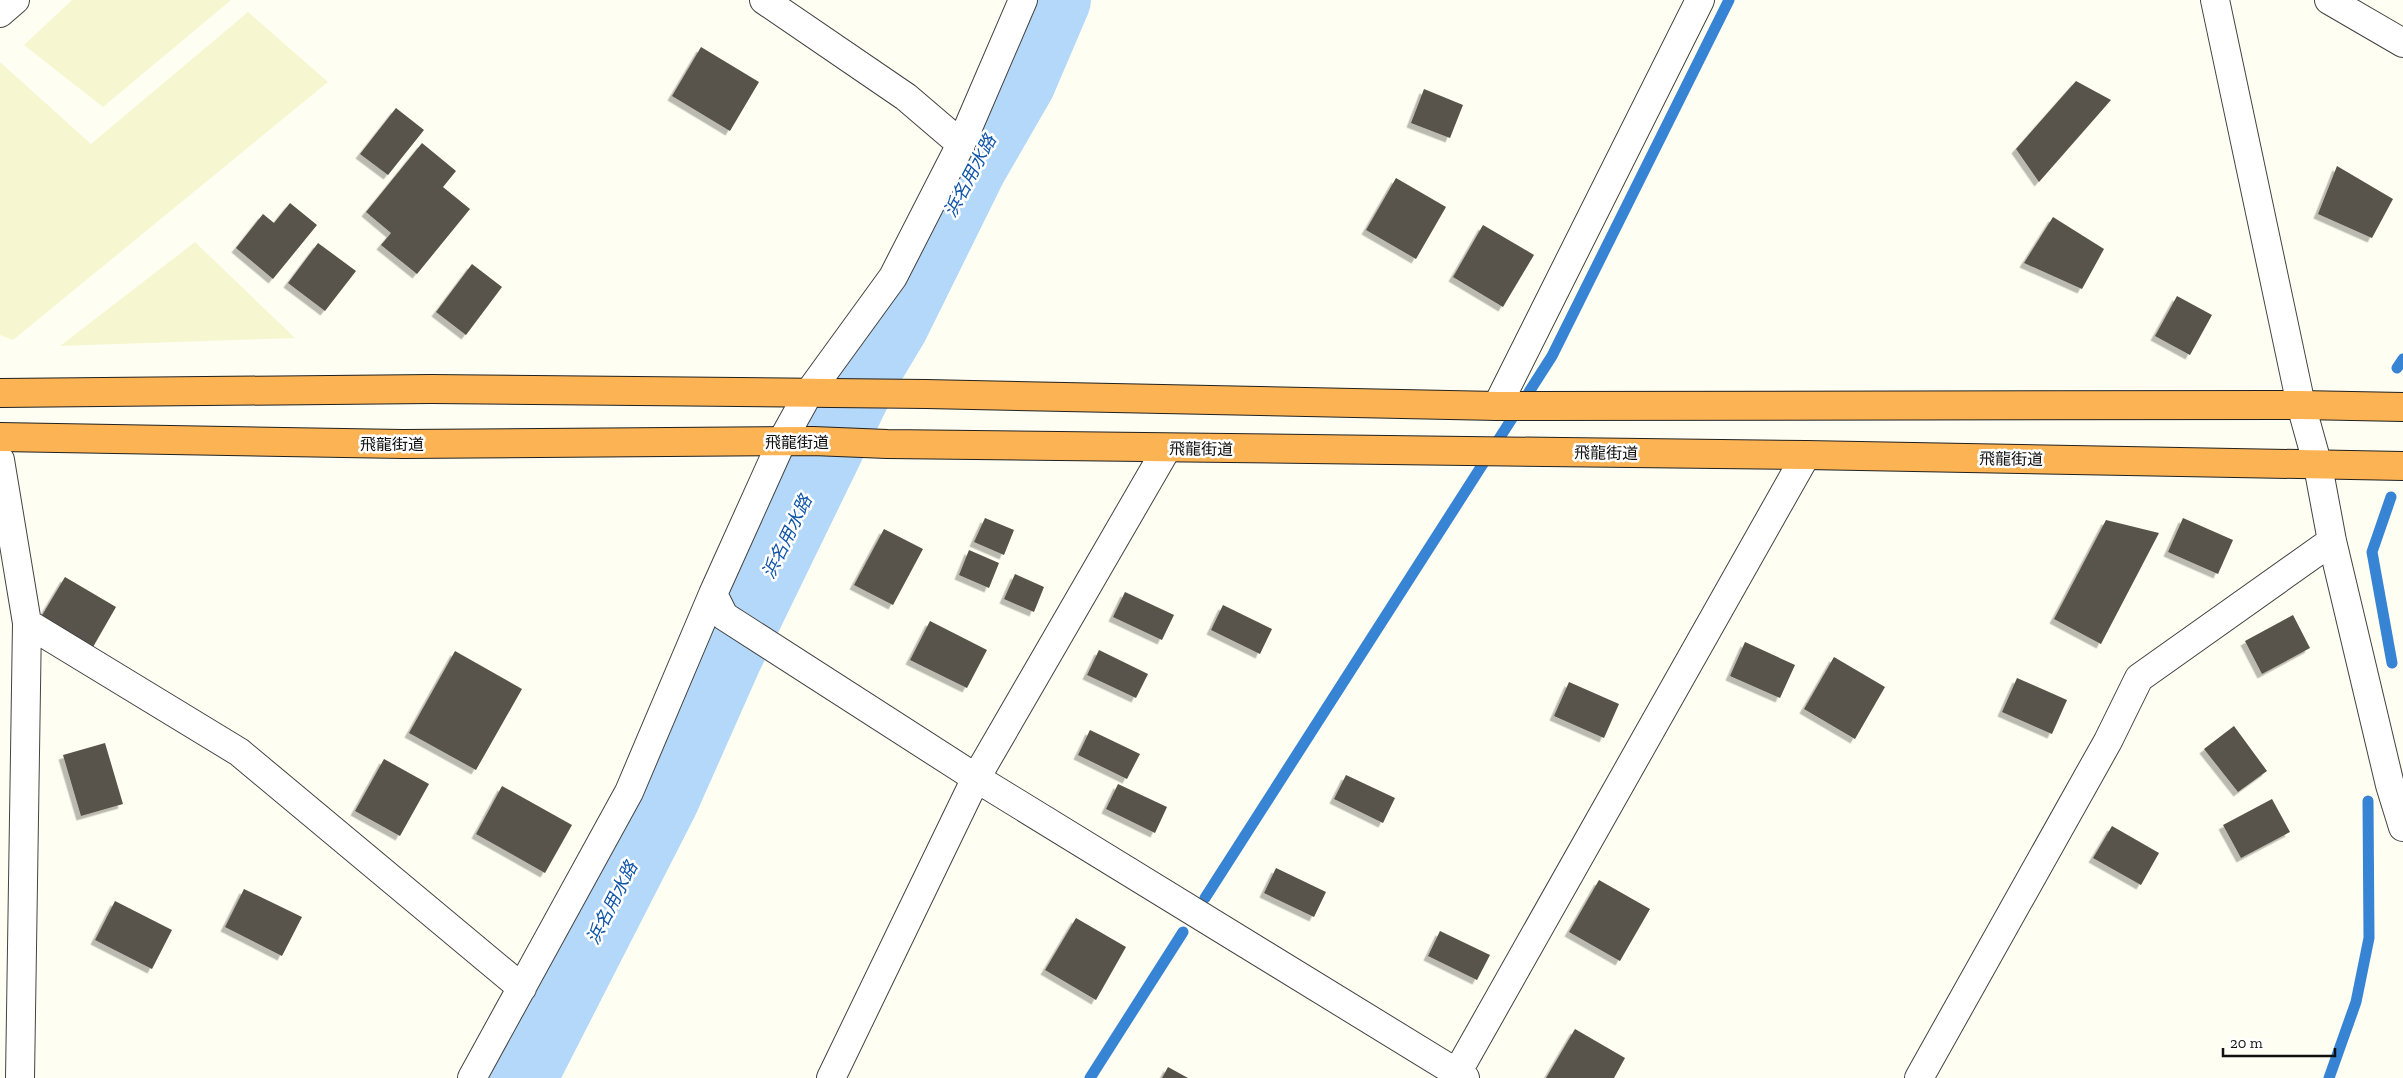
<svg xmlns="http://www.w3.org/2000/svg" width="2403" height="1078" font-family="'Zilla Slab','Noto Sans JP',serif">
<defs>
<filter id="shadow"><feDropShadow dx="-4.5" dy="4.5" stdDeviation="0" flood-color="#0004"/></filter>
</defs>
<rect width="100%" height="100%" fill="#fffef2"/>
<path fill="#f6f7d0" d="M 72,0 L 231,0 L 103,107 L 24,45 Z
M 248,12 L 328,82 L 13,340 L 0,335 L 0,62 L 91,144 Z
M 195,242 L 295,338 L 60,346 Z"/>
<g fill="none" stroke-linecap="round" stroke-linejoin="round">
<path stroke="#3784d4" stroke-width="11" d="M 2397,368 L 2403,359
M 2391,497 L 2372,552 L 2392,663
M 1205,898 L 1552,356 L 1729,0
M 1090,1078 L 1183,932
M 2329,1078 L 2356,1002 L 2369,938 L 2368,801"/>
<path stroke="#b4d8f9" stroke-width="68" d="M 523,1078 L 665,800 L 728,658 L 868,370 L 895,325 L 973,167 L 1022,82 L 1057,0"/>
</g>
<path fill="#59524b" filter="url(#shadow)" d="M 701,47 L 759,82 L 730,131 L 672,96 Z
M 2076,81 L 2111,100 L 2039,182 L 2016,149 Z
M 1424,89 L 1463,105 L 1450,138 L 1411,123 Z
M 396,108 L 424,130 L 388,175 L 360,154 Z
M 422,143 L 456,171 L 443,187 L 470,209 L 417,274 L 381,245 L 391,233 L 366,212 Z
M 2337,166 L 2393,199 L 2372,238 L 2318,214 Z
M 1396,178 L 1446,207 L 1416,259 L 1366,230 Z
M 290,203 L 317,225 L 273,279 L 236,248 L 263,214 L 274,223 Z
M 2053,217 L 2104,249 L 2082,289 L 2024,263 Z
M 1483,225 L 1534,255 L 1503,307 L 1453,277 Z
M 318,243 L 356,271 L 325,311 L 288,283 Z
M 472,264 L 502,287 L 466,335 L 436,312 Z
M 2177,296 L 2212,315 L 2190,355 L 2155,336 Z
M 985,518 L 1014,530 L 1004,555 L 974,542 Z
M 2183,518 L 2233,540 L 2218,574 L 2168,552 Z
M 2106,520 L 2159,533 L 2101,644 L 2054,619 Z
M 884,529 L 923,549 L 893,605 L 854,585 Z
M 969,550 L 999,563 L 989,588 L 959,575 Z
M 1015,574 L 1044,587 L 1034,612 L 1004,599 Z
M 65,577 L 116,607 L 93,647 L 41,617 Z
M 1125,592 L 1174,615 L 1162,640 L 1113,617 Z
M 1223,605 L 1272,629 L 1260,654 L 1211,630 Z
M 2293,615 L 2310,648 L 2262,674 L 2245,641 Z
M 930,621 L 987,650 L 967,688 L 910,660 Z
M 1745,642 L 1795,665 L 1780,698 L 1730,676 Z
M 1099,650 L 1148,674 L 1136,698 L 1087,675 Z
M 455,651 L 522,689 L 476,770 L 409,733 Z
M 1834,657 L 1885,687 L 1855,739 L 1804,709 Z
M 2017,678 L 2067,700 L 2052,734 L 2002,712 Z
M 1569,682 L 1619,704 L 1604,738 L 1554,716 Z
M 2234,726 L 2267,771 L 2238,792 L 2204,749 Z
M 1090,730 L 1140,754 L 1127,779 L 1078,755 Z
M 105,743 L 123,804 L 81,816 L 63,755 Z
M 384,759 L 429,784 L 400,836 L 355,811 Z
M 1346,775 L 1395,798 L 1383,823 L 1334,799 Z
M 1118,784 L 1167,807 L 1155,833 L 1106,809 Z
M 502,786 L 572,825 L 545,873 L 476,834 Z
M 2272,799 L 2290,832 L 2241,858 L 2223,825 Z
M 2112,826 L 2159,853 L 2141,885 L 2093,858 Z
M 1276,868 L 1326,892 L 1314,917 L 1264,893 Z
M 1599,880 L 1650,909 L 1620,961 L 1569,932 Z
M 244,889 L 302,917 L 282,956 L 225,927 Z
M 115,901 L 172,930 L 152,969 L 95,940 Z
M 1076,918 L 1126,947 L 1096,1000 L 1045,970 Z
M 1440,931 L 1490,955 L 1477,980 L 1428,956 Z
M 1575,1029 L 1625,1058 L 1614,1078 L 1546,1078 Z
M 1168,1067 L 1188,1078 L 1162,1078 Z"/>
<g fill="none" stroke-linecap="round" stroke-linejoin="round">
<defs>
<path id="minor" d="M 764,0 L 906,97 L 961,144
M 2215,0 L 2301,405 L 2318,466 L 2332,541 L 2390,785 L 2403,827
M 2329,0 L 2403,43
M 0,13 L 15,0
M 1497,406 L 1700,0
M 0,460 L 27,623 L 20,1078
M 713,594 L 724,616 L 976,778 L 1465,1078
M 27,623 L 239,752 L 522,988
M 1457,1073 L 1806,455
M 472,1078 L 629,792 L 713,594 L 782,441 L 808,394 L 893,277 L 961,144 L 1023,0
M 831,1078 L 976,778 L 1167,448
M 1919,1078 L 2108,741 L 2139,678 L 2332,541"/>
<path id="highway" d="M 0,393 L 431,389 L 926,394 L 1497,406 L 2301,405 L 2403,407
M 0,437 L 403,444 L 813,441 L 887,444 L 1806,455 L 2403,466"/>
</defs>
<use href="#minor" stroke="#434343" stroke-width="30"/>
<use href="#highway" stroke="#212121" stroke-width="30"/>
<use href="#minor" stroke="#fff" stroke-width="28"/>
<use href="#highway" stroke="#fbb354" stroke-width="28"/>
</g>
<g text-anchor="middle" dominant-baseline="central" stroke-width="5" stroke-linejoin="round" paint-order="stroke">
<g font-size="16" fill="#101010" stroke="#fff">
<text x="797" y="442">飛龍街道</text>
<text x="392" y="444">飛龍街道</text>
<text transform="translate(1201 449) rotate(1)">飛龍街道</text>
<text transform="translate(1606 453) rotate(1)">飛龍街道</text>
<text transform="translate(2011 459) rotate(1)">飛龍街道</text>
</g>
<g font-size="18" font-style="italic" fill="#1156a9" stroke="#fff">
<text transform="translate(970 176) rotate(-62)">浜名用水路</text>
<text transform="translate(787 537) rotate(-64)">浜名用水路</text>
<text transform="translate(612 903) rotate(-63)">浜名用水路</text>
</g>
</g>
<path d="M2223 1048v8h112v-8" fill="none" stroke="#101010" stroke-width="2.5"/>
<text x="2230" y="1048" font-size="15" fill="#101010" stroke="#ffffff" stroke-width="4" paint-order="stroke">20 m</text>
</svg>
